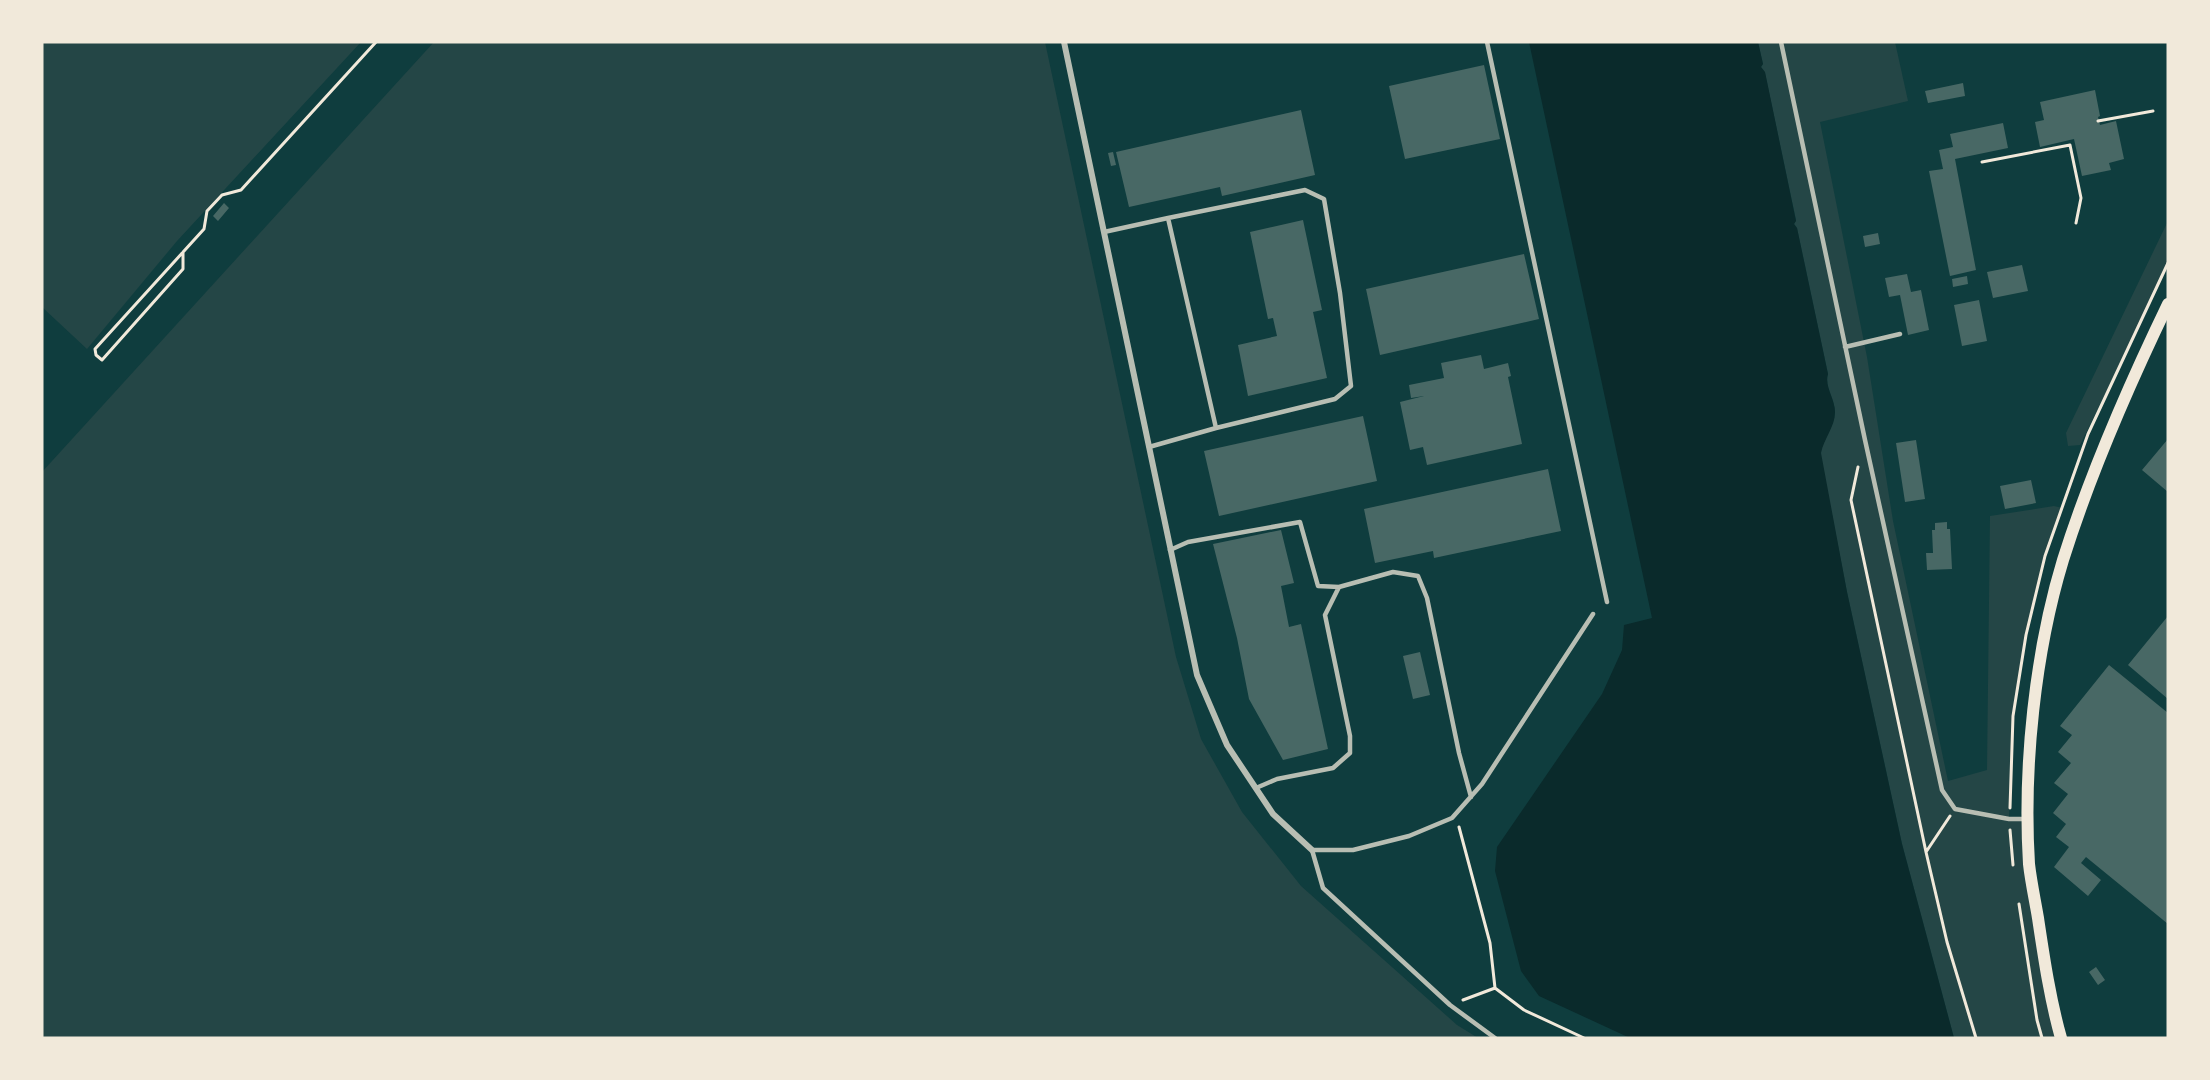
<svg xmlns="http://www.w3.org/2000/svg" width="2210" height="1080" font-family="'Space Grotesk',sans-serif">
<rect width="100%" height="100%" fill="#0f3d3e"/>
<path fill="#244646" d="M 42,42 L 361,42 L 177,241 L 87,349 L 42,307 Z
M 434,42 L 1045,42 L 1176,657 L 1201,739 L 1242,812 L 1301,886 L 1457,1025 L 1478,1038 L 42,1038 L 42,472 Z
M 1758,42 L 1895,42 L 1908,101 L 1820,122 L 1867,357 L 1893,521 L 1948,781 L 1987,770 L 1990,516 L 2054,506 L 2062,508 L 2045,556 L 2026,635 L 2013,716 L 2009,819 L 2029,819 L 2029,866 L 2061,1038 L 1954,1038 L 1902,844 L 1847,592 L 1820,453 C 1824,438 1834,427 1835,412 C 1835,399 1824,386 1828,374 L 1797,228 L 1794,224 L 1796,220 L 1765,73 L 1761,67 L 1763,64 Z
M 2168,221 L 2168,267 L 2080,445 L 2068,446 L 2066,433 Z"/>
<path fill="#0a2a2b" d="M 1529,42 L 1758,42 L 1763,64 L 1761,67 L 1765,72 L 1796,221 L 1794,224 L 1797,228 L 1828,374 C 1824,386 1835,399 1835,412 C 1835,427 1824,438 1821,453 L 1847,592 L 1902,844 L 1954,1038 L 1630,1038 L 1539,996 L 1521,971 L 1495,871 L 1497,847 L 1602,694 L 1622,650 L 1624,625 L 1652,618 Z"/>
<path fill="#486865" d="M 1484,65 L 1500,139 L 1405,159 L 1389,86 Z
M 1963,83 L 1965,96 L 1928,103 L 1925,91 Z
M 2095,90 L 2100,116 L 2098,117 L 2100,125 L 2116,121 L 2124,159 L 2109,163 L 2111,170 L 2082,176 L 2074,139 L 2040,147 L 2035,122 L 2044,120 L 2040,102 Z
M 1301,110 L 1315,175 L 1222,196 L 1220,187 L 1129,207 L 1116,152 Z
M 2003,123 L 2008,148 L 1955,159 L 1976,270 L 1950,276 L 1929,171 L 1943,169 L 1939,150 L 1953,147 L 1950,134 Z
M 1113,152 L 1116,165 L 1111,166 L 1108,153 Z
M 224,203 L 229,208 L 218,221 L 213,216 Z
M 1303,220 L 1322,310 L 1313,312 L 1327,378 L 1248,396 L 1238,345 L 1277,336 L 1273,318 L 1268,319 L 1250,232 Z
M 1878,233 L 1880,244 L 1865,247 L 1863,236 Z
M 1524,254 L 1539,319 L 1380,355 L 1366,289 Z
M 2022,265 L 2028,291 L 1993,298 L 1987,272 Z
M 1907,274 L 1911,292 L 1921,290 L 1929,330 L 1908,335 L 1900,295 L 1889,297 L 1885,278 Z
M 1967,276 L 1968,284 L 1953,287 L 1952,279 Z
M 1979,300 L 1987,341 L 1962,346 L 1954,305 Z
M 1481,355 L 1484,369 L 1508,363 L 1511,376 L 1508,377 L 1522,444 L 1427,465 L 1423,447 L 1410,450 L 1400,402 L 1424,396 L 1411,398 L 1409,385 L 1444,378 L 1441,363 Z
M 1363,416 L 1377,481 L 1219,516 L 1204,451 Z
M 2168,439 L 2168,492 L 2142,470 Z
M 1916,440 L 1925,499 L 1905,502 L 1896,443 Z
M 1548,469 L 1561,531 L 1434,558 L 1433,551 L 1375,563 L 1364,509 Z
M 2031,480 L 2036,503 L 2005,509 L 2000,486 Z
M 1947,522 L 1947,529 L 1950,529 L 1952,569 L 1927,570 L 1926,553 L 1933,553 L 1932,530 L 1935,530 L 1935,523 Z
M 1281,530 L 1294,583 L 1281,586 L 1289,627 L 1301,624 L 1328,749 L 1283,760 L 1249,699 L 1237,638 L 1213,544 Z
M 2168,616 L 2168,699 L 2128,665 Z
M 1420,652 L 1430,695 L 1413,699 L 1403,656 Z
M 2109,665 L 2168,713 L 2168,924 L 2086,857 L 2081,863 L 2101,880 L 2088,896 L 2054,867 L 2069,847 L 2056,837 L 2066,824 L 2053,813 L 2068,794 L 2054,783 L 2071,763 L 2058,752 L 2072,735 L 2060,726 Z
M 2096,967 L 2105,980 L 2098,985 L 2089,972 Z"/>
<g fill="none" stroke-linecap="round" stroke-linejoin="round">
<path stroke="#f1e9da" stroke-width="3" d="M 2098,121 L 2153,111
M 1982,162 L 2070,145 L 2081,198 L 2076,223
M 183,252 L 183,269 L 102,360 L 96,355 L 95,349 L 204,229 L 207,211 L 222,195 L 241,190 L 376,42
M 1858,467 L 1851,500 L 1926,852 L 1947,942 L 1976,1038
M 2010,808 L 2013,716 L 2026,635 L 2045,556 L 2088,434 L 2168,263
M 1459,827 L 1490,943 L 1495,988 L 1524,1010 L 1584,1038
M 2010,830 L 2013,865
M 1926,852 L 1950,816
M 2019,904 L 2037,1020 L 2042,1038
M 1463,1000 L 1495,988"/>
<path stroke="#b8beb3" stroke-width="4.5" d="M 1487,42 L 1607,602
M 1781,42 L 1865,440 L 1942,790 L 1955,809 L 2009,819 L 2027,819
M 1168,218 L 1305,190 L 1324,199 L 1340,293 L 1351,386 L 1335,399 L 1216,428
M 1104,232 L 1168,218 L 1216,428 L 1149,447
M 1845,347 L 1900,334
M 1170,550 L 1188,542 L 1300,522 L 1318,586 L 1339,587
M 1256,788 L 1277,779 L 1333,768 L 1350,753 L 1350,736 L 1325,615 L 1339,587 L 1393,572 L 1418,576 L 1427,598 L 1459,753 L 1471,797
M 1495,1038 L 1450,1005 L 1323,888 L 1312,850 L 1353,850 L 1409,836 L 1452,818 L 1482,784 L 1593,614"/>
<path stroke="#b8beb3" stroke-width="6" d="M 1064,42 L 1197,675 L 1227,745 L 1273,814 L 1312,850"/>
<path stroke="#f1e9da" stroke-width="12" d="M 2061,1038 C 2050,999 2044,958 2038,918 C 2035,900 2031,882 2029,864 C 2023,767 2035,652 2063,560 C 2091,471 2128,387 2168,304"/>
</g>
<rect width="2210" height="1080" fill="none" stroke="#f1e9da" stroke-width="87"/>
</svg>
